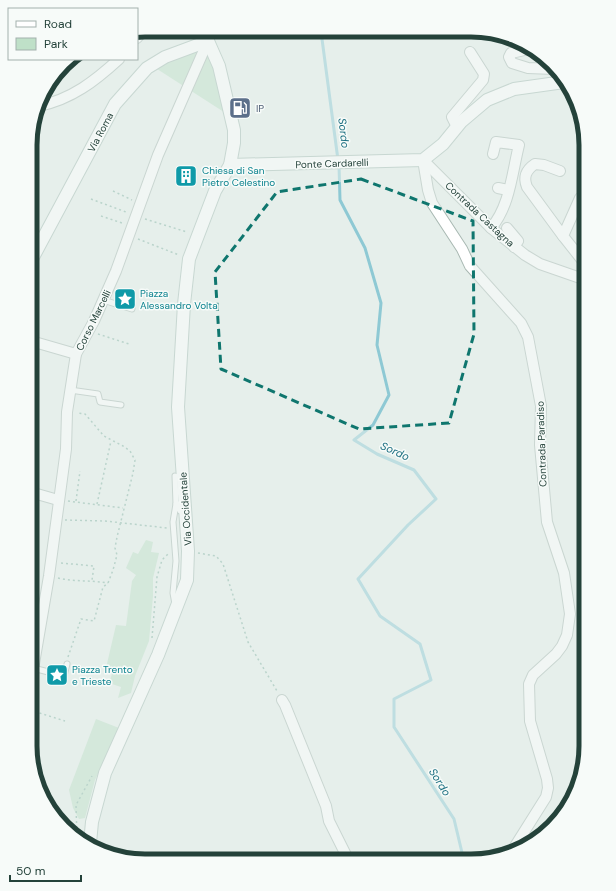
<svg xmlns="http://www.w3.org/2000/svg" width="616" height="891" font-family="'DM Sans',sans-serif">
  <style>
    .green { fill: #bfe0c8 }
    .lines { fill: none; stroke-linecap: round; stroke-linejoin: round }
    .stream { stroke: #8ec9d4; stroke-width: 3 }
    .lane-casing { stroke: #a8b8b2; stroke-width: 7 }
    .street-casing { stroke: #a8b8b2; stroke-width: 12 }
    .secondary-casing { stroke: #a4bbb3; stroke-width: 14 }
    .path { stroke: #86b3a5; stroke-width: 1.5; stroke-dasharray: 2 3; stroke-linecap: butt }
    .lane { stroke: #fff; stroke-width: 5 }
    .street { stroke: #fff; stroke-width: 10 }
    .secondary { stroke: #fff; stroke-width: 12 }
    .marked { fill: none; stroke: #0f766e; stroke-width: 3; stroke-dasharray: 8 5; stroke-linejoin: round }
    .labels { text-anchor: middle; stroke-width: 3; stroke-linejoin: round; paint-order: stroke }
    .service-label { font-size: 10px; fill: #4e5e75; stroke: #f7fbf9; text-anchor: start }
    .street-label { font-size: 10px; fill: #24423a; stroke: #f7fbf9 }
    .culture-label { font-size: 10px; fill: #0d838f; stroke: #f7fbf9; text-anchor: start }
    .water-label { font-size: 11px; font-style: italic; fill: #1c6f80; stroke: #f7fbf9 }
    .rim { fill: none; stroke: #24423a; stroke-width: 5 }
  </style>
  <rect width="100%" height="100%" fill="#e6efeb"/>
  <!-- green -->
  <g class="green">
    <path d="M200 48 211 54 227 114 154 67Z"/>
    <path d="M146 540 153 542 151 552 159 553 153 578V596L149 641 135 676 131 693 118 698 121 687 109 683 113 671 106 668 116 625 126 626 132 581 136 575 126 568 133 552 138 554Z"/>
    <path d="M96 719 119 728 95 780 85 818 79 819 73 808 69 790Z"/>
  </g>
  <g class="lines">
    <!-- stream -->
    <g class="stream">
      <path d="M327 31 322 39 338 160"/>
      <path d="M339 165 340 200 365 248 381 303 377 345 389 395 373 425 354 440 377 454 414 470 436 499 408 525 358 579 380 616 420 644 431 680 394 699V727L454 819 464 861"/>
    </g>
    <!-- lane casing -->
    <g class="lane-casing">
      <g id="lane">
        <path d="M103 300 132 309"/>
        <path d="M70 390 98 394 100 402 121 405"/>
        <path d="M175 476 176 504"/>
        <path d="M175 604 173 593 176 561 173 522 176 504H179L180 511"/>
        <path d="M33 668 64 676 67 664"/>
      </g>
    </g>
    <!-- street casing -->
    <g class="street-casing">
      <g id="street">
        <path d="M137 38 143 30"/>
        <path d="M529 49 511 53 509 57 512 63 528 68 554 69"/>
        <path d="M39 106C72 99 95 81 119 59"/>
        <path d="M457 127 452 117 483 80 484 74 470 52"/>
        <path d="M423 160 428 190 432 203 462 249 470 266 521 323 528 337 541 406 540 445 547 522 564 573 570 614 567 635 562 646 556 654 533 675 529 684 530 721 547 779 548 788 546 797 512 851"/>
        <path d="M423 160 491 228 525 255 540 264 586 280"/>
        <path d="M560 171 544 165 535 164C526 170 523 177 527 187L563 236"/>
        <path d="M498 188 508 190"/>
        <path d="M580 198 563 236 586 265"/>
        <path d="M491 228C510 206 512 173 519 145L496 142 493 154"/>
        <path d="M507 228 518 241 514 247"/>
        <path d="M31 341 76 354"/>
        <path d="M30 492 58 500"/>
        <path d="M30 687 49 576 66 449 67 412 76 354 94 321 116 271 158 155 208 41"/>
        <path d="M282 700 285 705 326 806 329 821 349 861"/>
      </g>
    </g>
    <!-- secondary casing -->
    <g class="secondary-casing">
      <g id="secondary">
        <path d="M230 165 423 160 443 144 461 122 487 100 514 89 564 82"/>
        <path d="M31 261 115 104 147 68 165 57 208 41"/>
        <path d="M90 843 92 822 105 773 158 655 187 580 188 551 178 407 184 304 189 259 215 191 230 165 234 143V130L219 66 208 41"/>
      </g>
    </g>
    <!-- path -->
    <g class="path">
      <path d="M113 191 132 200"/>
      <path d="M91 199 126 212"/>
      <path d="M101 216 122 223"/>
      <path d="M145 219 187 232"/>
      <path d="M138 239 179 255"/>
      <path d="M98 334 129 344"/>
      <path d="M68 501 123 508"/>
      <path d="M76 501 80 471"/>
      <path d="M97 504 111 441"/>
      <path d="M65 520 105 521 167 528"/>
      <path d="M198 553 216 556 223 564 248 642 277 691"/>
      <path d="M61 563 94 566 92 580"/>
      <path d="M58 578C75 582 91 580 108 583"/>
      <path d="M152 638 157 577 162 560 168 554"/>
      <path d="M68 657 81 619 94 621 103 587 108 583 113 570 117 555 115 548 117 537 133 473 135 460 130 451 123 446 104 436 85 414 77 413"/>
      <path d="M30 710 65 721"/>
      <path d="M33 759 39 761"/>
      <path d="M77 838 76 805 92 776"/>
    </g>
    <!-- lane -->
    <use href="#lane" class="lane"/>
    <!-- street -->
    <use href="#street" class="street"/>
    <!-- secondary -->
    <use href="#secondary" class="secondary"/>
  </g>
  <!-- marked area -->
  <path d="M0 0H616V891H0ZM361 179 473 221 474 334 449 423 359 429 221 369 215 272 277 192Z" fill="#e6efeb" fill-opacity=".55" fill-rule="evenodd"/>
  <path class="marked" d="M361 179 473 221 474 334 449 423 359 429 221 369 215 272 277 192Z"/>
  <!-- icons -->
  <defs>
    <g id="fuel-square" transform="scale(1.15)"><rect x="-9" y="-9" width="18" height="18" rx="4" fill="#5c6f8a" stroke="#f7fbf9"/><path d="M-5.5-6h7V0h2V4h1.3V-2.5L3-4.5l.8-.8L6-3V5H2.5V1h-1V6h-7ZM-4.2-4.7v3.2H.2V-4.7Z" fill="#fff"/></g>
    <g id="building-square" transform="scale(1.15)"><rect x="-9" y="-9" width="18" height="18" rx="4" fill="#0f9aa8" stroke="#f7fbf9"/><path d="M-4-6H4V6H1V3H-1V6H-4ZM-2.5-4.3h1.7v1.8h-1.7ZM.8-4.3h1.7v1.8H.8ZM-2.5-1h1.7V.8h-1.7ZM.8-1h1.7V.8H.8Z" fill="#fff"/></g>
    <g id="sight-square" transform="scale(1.15)"><rect x="-9" y="-9" width="18" height="18" rx="4" fill="#0f9aa8" stroke="#f7fbf9"/><path d="M0-6L1.8-2.2L6-1.7L2.9 1.2L3.7 5.4L0 3.3L-3.7 5.4L-2.9 1.2L-6-1.7L-1.8-2.2Z" fill="#fff"/></g>
  </defs>
  <g fill-rule="evenodd">
    <use href="#fuel-square" x="240" y="108"/>
    <use href="#building-square" x="186" y="176"/>
    <use href="#sight-square" x="125" y="299"/>
    <use href="#sight-square" x="57" y="675"/>
  </g>
  <g class="labels">
    <!-- service labels -->
    <g class="service-label">
      <text x="256" y="112">IP</text>
    </g>
    <!-- street labels -->
    <g class="street-label">
      <text transform="translate(100 132) rotate(-62)" y="4">Via Roma</text>
      <text transform="translate(332 163) rotate(-2)" y="4">Ponte Cardarelli</text>
      <text transform="translate(480 214) rotate(43)" y="4">Contrada Castagna</text>
      <text transform="translate(93 320) rotate(-64)" y="4">Corso Marcelli</text>
      <text transform="translate(541 444) rotate(-92)" y="4">Contrada Paradiso</text>
      <text transform="translate(185 509) rotate(-94)" y="4">Via Occidentale</text>
    </g>
    <!-- culture labels -->
    <g class="culture-label">
      <text x="202" y="174">Chiesa di San<tspan x="202" dy="12">Pietro Celestino</tspan></text>
      <text x="140" y="297">Piazza<tspan x="140" dy="12">Alessandro Volta</tspan></text>
      <text x="72" y="673">Piazza Trento<tspan x="72" dy="12">e Trieste</tspan></text>
    </g>
    <!-- water labels -->
    <g class="water-label">
      <text transform="translate(344 133) rotate(83)" y="4">Sordo</text>
      <text transform="translate(395 451) rotate(24)" y="4">Sordo</text>
      <text transform="translate(440 782) rotate(57)" y="4">Sordo</text>
    </g>
  </g>
  <!-- crop -->
  <path d="M0 0H616V891H0ZM145 37H471A108 108 0 0 1 579 145V746A108 108 0 0 1 471 854H145A108 108 0 0 1 37 746V145A108 108 0 0 1 145 37Z" fill="#f7fbf9" fill-rule="evenodd"/>
  <path class="rim" d="M145 37H471A108 108 0 0 1 579 145V746A108 108 0 0 1 471 854H145A108 108 0 0 1 37 746V145A108 108 0 0 1 145 37Z"/>
  <!-- legend -->
  <rect x="8" y="8" width="130" height="52" fill="#f7fbf9" stroke="#a3b1ad"/>
  <rect x="16" y="21" width="20" height="6" fill="#ffffff" stroke="#a3b1ad"/>
  <text x="44" y="28" font-size="12" fill="#24423a">Road</text>
  <rect x="16" y="38" width="20" height="12" fill="#bfe0c8" stroke="#a3b1ad"/>
  <text x="44" y="48" font-size="12" fill="#24423a">Park</text>
  <!-- scale -->
  <path d="M10 875v6h71v-6" fill="none" stroke="#24423a" stroke-width="2"/>
  <text x="16" y="875" font-size="12" fill="#24423a" stroke="#f7fbf9" stroke-width="3" paint-order="stroke">50 m</text>
</svg>
